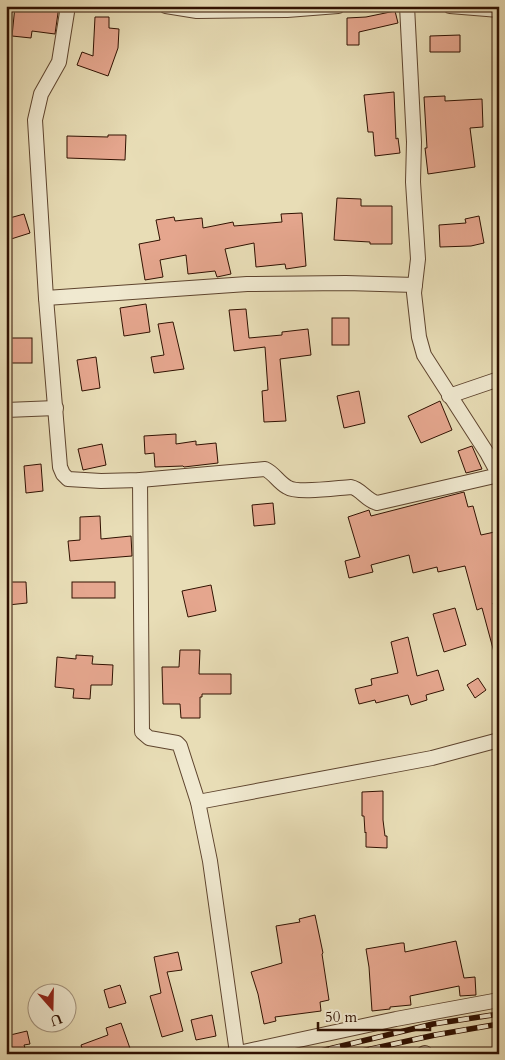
<svg xmlns="http://www.w3.org/2000/svg" width="505" height="1060" font-family="Cardo,serif">
  <style>
    .building { fill: #e6a78f; stroke: #301101 }
    .lines { fill: none; stroke-linecap: round; stroke-linejoin: round }
    .minor-casing { stroke: #5e442e; stroke-width: 16 }
    .minor { stroke: #f0e9d0; stroke-width: 14 }
    .rail-casing { stroke: #301101; stroke-width: 5.5 }
    .rail { stroke: #f0e9d0; stroke-width: 4; stroke-dasharray: 11; stroke-linecap: butt }
  </style>
  <rect width="100%" height="100%" fill="#e8ddb6"/>
  <filter id="stains"><feTurbulence type="fractalNoise" baseFrequency=".004" numOctaves="4"/><feColorMatrix values="0 0 0 0 .2 0 0 0 0 .09 0 0 0 0 .02 0 0 0 .5 -.17"/></filter>
  <radialGradient id="worn" r=".72"><stop offset=".6" stop-color="#630" stop-opacity="0"/><stop offset="1" stop-color="#630" stop-opacity=".3"/></radialGradient>
  <!-- building -->
  <g class="building">
    <path d="M15 6H59L55 34 32 31 31 38 12 36Z"/>
    <path d="M395 11 398 23 359 32V45H347V18L366 17Z"/>
    <path d="M95 17H109V28L119 29 118 48 108 76 77 65 82 52 93 56Z"/>
    <path d="M460 35V52H430V36Z"/>
    <path d="M394 92 396 139 398 138 400 153 375 156 373 132H368L364 95Z"/>
    <path d="M445 96V101L482 99 483 127 470 128 475 167 428 174 425 148H427L424 97Z"/>
    <path d="M108 135H126L125 160 67 158V136L108 137Z"/>
    <path d="M337 198 361 199V206H392V244H370V242L334 240Z"/>
    <path d="M302 213 306 266 286 269 285 264 256 267 254 243 225 249 231 274 217 277 215 271 188 274 186 255 160 260 163 277 145 280 139 244 160 240 156 220 174 217 175 221 202 218 203 228 233 222 234 226 282 222 281 214Z"/>
    <path d="M24 214 30 233 8 240 6 233V219Z"/>
    <path d="M479 216 484 243 471 246 440 247 439 225 466 223 465 219Z"/>
    <path d="M146 304 150 332 124 336 120 308Z"/>
    <path d="M246 309 249 338 282 335V332L308 329 311 355 280 359 286 421 264 422 262 391 268 390 265 347 234 351 229 310Z"/>
    <rect x="332" y="318" width="17" height="27"/>
    <path d="M173 322 184 369 154 373 151 357 164 355 158 324Z"/>
    <rect x="6" y="338" width="26" height="25"/>
    <path d="M96 357 100 388 82 391 77 360Z"/>
    <path d="M359 391 365 423 344 428 337 396Z"/>
    <path d="M440 401 452 430 421 443 408 416Z"/>
    <path d="M176 434V444L196 441V445L216 443 218 463 184 467 183 466 155 467 154 453 145 454 144 436Z"/>
    <path d="M102 444 106 465 83 470 78 449Z"/>
    <path d="M472 446 482 469 466 473 458 451Z"/>
    <path d="M41 464 43 491 26 493 24 466Z"/>
    <path d="M464 492 468 507 473 506 481 535 499 531V569L495 570 499 582V601L493 603 499 623V655L495 656 482 608 477 610 465 566 438 572 437 567 413 573 409 555 371 565 373 572 349 578 345 561 360 557 348 517 369 510 371 516Z"/>
    <path d="M273 503 275 524 254 526 252 505Z"/>
    <path d="M100 516 101 539 131 536 132 556 70 561 68 541 80 540V517Z"/>
    <path d="M6 582H26L27 603 8 605Z"/>
    <rect x="72" y="582" width="43" height="16"/>
    <path d="M211 585 216 611 188 617 182 591Z"/>
    <path d="M455 608 466 645 444 652 433 614Z"/>
    <path d="M408 637 417 676 438 670 444 690 426 695 427 700 411 705 408 695 376 703 375 700 359 704 355 689 372 685 371 679 398 673 391 642Z"/>
    <path d="M180 650H200L199 674H231V694H202V697H200V718H181L180 704H163L162 667H179Z"/>
    <path d="M76 655 93 656 92 664 113 665 112 685H91L90 699 73 698 74 689 55 687 57 657 76 659Z"/>
    <path d="M478 678 486 690 475 698 467 685Z"/>
    <path d="M383 791V820L385 836H387V848L366 847V832L365 833 364 816H362V792Z"/>
    <path d="M315 915 323 953 322 954 329 1000 320 1002 321 1011 275 1017 276 1021 264 1024 258 994 251 972 282 963 276 926 300 922 299 919Z"/>
    <path d="M456 941 464 978 475 977 476 995 460 996 459 986 410 996 411 1005 390 1007V1009L372 1011 369 967 366 949 401 943H404L405 952Z"/>
    <path d="M178 952 182 970 167 972 183 1031 162 1037 150 996 161 993 154 957Z"/>
    <path d="M120 985 126 1003 109 1008 104 990Z"/>
    <path d="M212 1015 216 1036 196 1040 191 1020Z"/>
    <path d="M121 1023 132 1054H84L81 1045 108 1035 106 1028Z"/>
    <path d="M27 1031 30 1044 24 1045 27 1054H9L6 1036Z"/>
  </g>
  <g class="lines">
    <!-- minor casing -->
    <g class="minor-casing">
      <g id="minor">
        <path d="M68 6 59 62 41 94 35 120 46 298 60 467 63 474 68 479 101 481 140 480 265 469C274 473 278 482 287 487 297 494 336 488 351 487 361 489 366 500 377 503L499 475"/>
        <path d="M166 6 197 11 287 10 338 6"/>
        <path d="M407 6 414 142 413 182 418 259 414 293 419 337 424 355 487 453 499 475"/>
        <path d="M450 6 499 10"/>
        <path d="M46 298 247 284 346 283 415 285"/>
        <path d="M449 396 499 379"/>
        <path d="M6 410 56 408"/>
        <path d="M140 480 142 732 149 738 177 743 180 746 198 802 210 861 237 1053"/>
        <path d="M198 802 432 758 499 740"/>
        <path d="M234 1054 396 1019 499 1000"/>
        <path d="M423 1054 425 1053"/>
      </g>
    </g>
    <!-- minor -->
    <use href="#minor" class="minor"/>
    <!-- rail casing -->
    <g class="rail-casing">
      <g id="rail">
        <path d="M308 1054 433 1024 499 1014"/>
        <path d="M348 1054 435 1035 499 1024"/>
      </g>
    </g>
    <!-- rail -->
    <use href="#rail" class="rail"/>
  </g>
  <!-- margin -->
  <rect width="505" height="1060" fill="none" stroke="#e8ddb6" stroke-width="25"/>
  <rect x="8" y="8" width="490" height="1045" fill="none" stroke="#301101" stroke-width="2.5"/>
  <rect x="12" y="12" width="480" height="1035" fill="none" stroke="#301101"/>
  <!-- north arrow -->
  <g transform="translate(52 1008) rotate(160)"><circle r="24" fill="#f0e9d0" stroke="#a3937d"/>
  <path d="M0-4L9 19L0 12L-9 19Z" fill="#8f2418"/>
  <text y="-8" font-size="14" font-weight="bold" text-anchor="middle" fill="#301101">U</text>
  </g>
  <!-- scale -->
  <path d="M318 1022v8h112v-8" fill="none" stroke="#301101" stroke-width="2.5"/>
  <text x="325" y="1022" font-size="15" fill="#301101" stroke="#f0e9d0" stroke-width="4" paint-order="stroke">50 m</text>
  <rect width="100%" height="100%" filter="url(#stains)"/>
  <rect width="100%" height="100%" fill="url(#worn)"/>
</svg>
